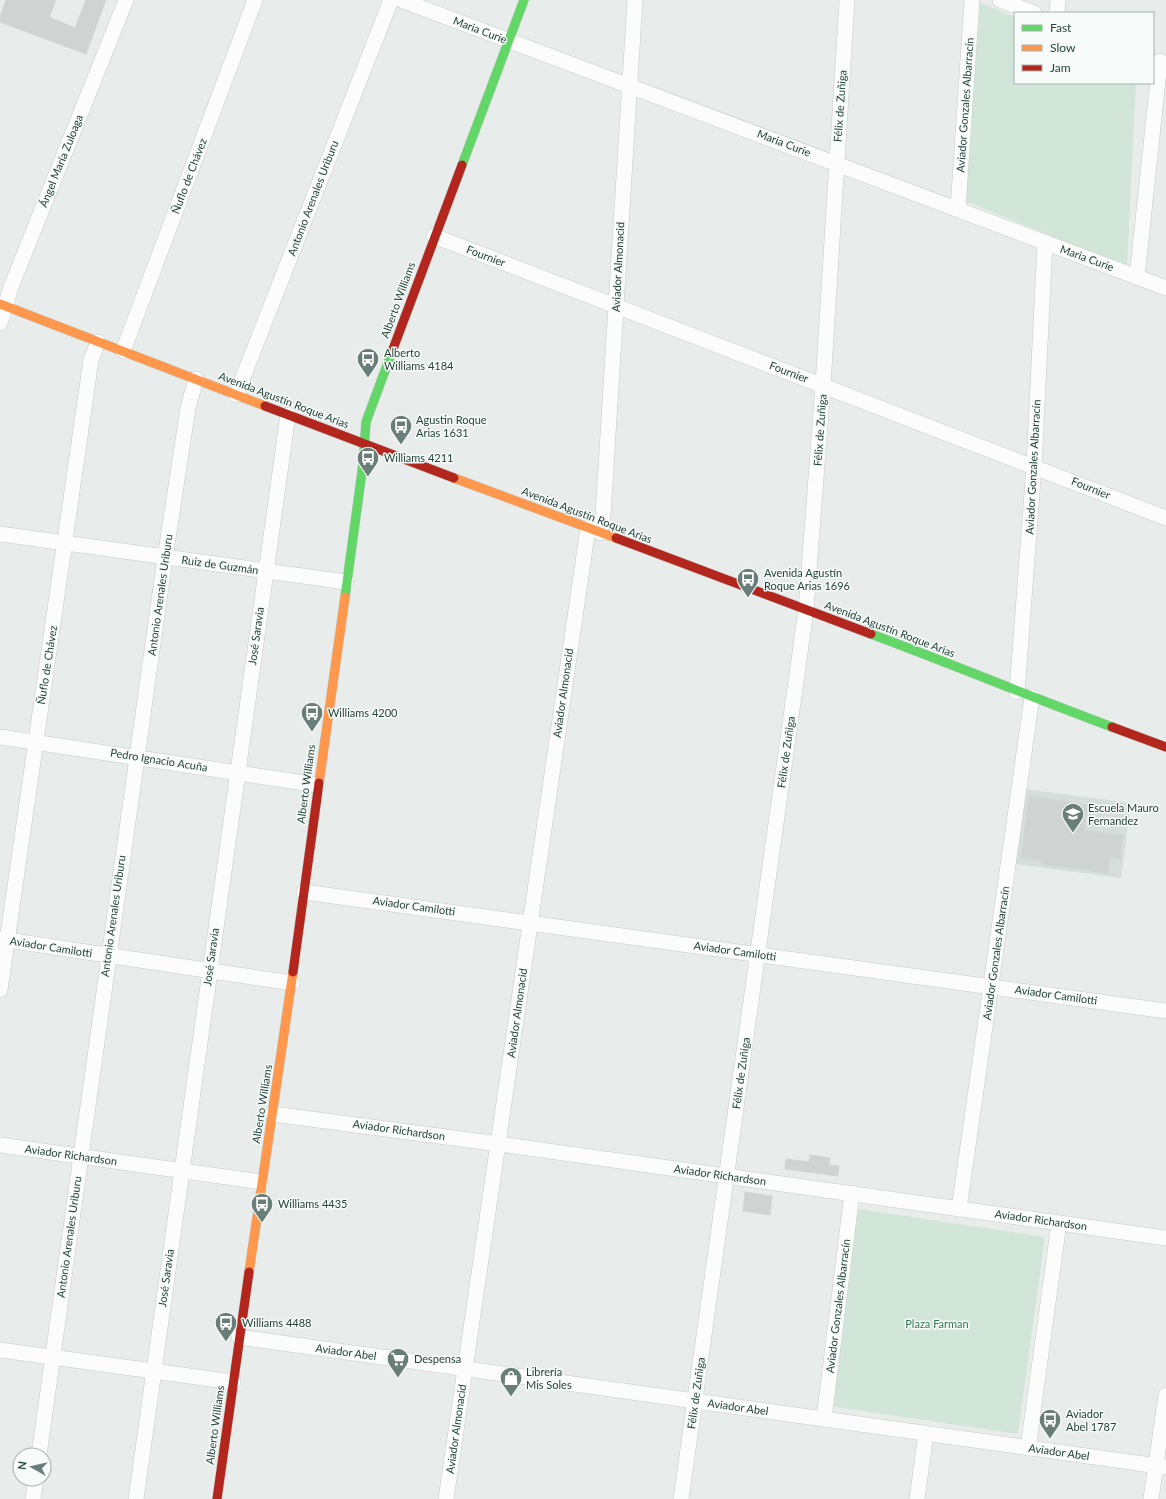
<svg xmlns="http://www.w3.org/2000/svg" width="1166" height="1499" font-family="Lato,sans-serif">
  <style>
    .built { fill: #d6dedb }
    .green { fill: #d1e6d8 }
    .building { fill: #cfd4d2; stroke: #d1d6d4 }
    .lines { fill: none; stroke-linecap: round; stroke-linejoin: round }
    .street-casing { stroke: #c5cac8; stroke-width: 16 }
    .fast-casing { stroke: #c3cbc8; stroke-width: 10 }
    .slow-casing { stroke: #c3cbc8; stroke-width: 10 }
    .jam-casing { stroke: #c3cbc8; stroke-width: 10 }
    .street { stroke: #fcfcfc; stroke-width: 15 }
    .fast { stroke: #63d668; stroke-width: 9 }
    .slow { stroke: #ff974d; stroke-width: 9 }
    .jam { stroke: #b3261e; stroke-width: 9 }
    .labels { text-anchor: middle; stroke-width: 3; stroke-linejoin: round; paint-order: stroke }
    .street-label { font-size: 11px; fill: #24423a; stroke: #f7fbf9 }
    .poi-label { font-size: 11px; fill: #24423a; stroke: #f7fbf9; text-anchor: start }
    .park-label { font-size: 11px; fill: #2d7a4b; stroke: #f7fbf9 }
  </style>
  <rect width="100%" height="100%" fill="#e8edeb"/>
  <!-- built -->
  <path class="built" d="M1024 789 1131 803 1121 878 1014 864Z"/>
  <!-- green -->
  <g class="green">
    <path d="M980 3 1015 17V83H1136L1127 267 965 201Z"/>
    <path d="M859 1209 1045 1237 1018 1434 830 1406 855 1215Z"/>
  </g>
  <!-- building -->
  <g class="building">
    <path d="M6 0H56L49 17 75 28 86 0H106L86 54 0 22V17Z"/>
    <path d="M1029 796 1088 805 1084 830 1123 836 1120 859 1110 857 1108 873 1041 864V861L1021 858Z"/>
    <path d="M810 1155 830 1158 829 1165 839 1166 838 1176 785 1169 786 1159 809 1162Z"/>
    <path d="M745 1192 772 1196 770 1215 743 1211Z"/>
  </g>
  <g class="lines">
    <!-- street casing -->
    <g class="street-casing">
      <g id="street">
        <path d="M401 0 1166 288"/>
        <path d="M1000 0 1034 13"/>
        <path d="M1057 13 1058 0"/>
        <path d="M958 209 972 0"/>
        <path d="M434 236 1166 518"/>
        <path d="M1137 277 1160 61"/>
        <path d="M0 323 11 287 126 0"/>
        <path d="M123 351 255 0"/>
        <path d="M236 395 391 0"/>
        <path d="M600 533 603 515 635 0"/>
        <path d="M0 534 346 582"/>
        <path d="M1017 692 1034 466 1045 242"/>
        <path d="M0 737 318 785"/>
        <path d="M304 892 1166 1011"/>
        <path d="M0 939 292 983"/>
        <path d="M0 990 91 360 98 342"/>
        <path d="M273 1114 499 1144 1166 1238"/>
        <path d="M0 1145 261 1182"/>
        <path d="M959 1209 1032 697"/>
        <path d="M239 1337 1166 1467"/>
        <path d="M0 1350 233 1382"/>
        <path d="M824 1419 852 1193"/>
        <path d="M1028 1448 1059 1223"/>
        <path d="M39 1455 165 558 188 408 196 379"/>
        <path d="M33 1499 36 1479"/>
        <path d="M136 1499 288 415"/>
        <path d="M446 1499 588 528"/>
        <path d="M681 1499 806 610 823 385 847 0"/>
        <path d="M917 1499 926 1434"/>
        <path d="M1151 1499 1166 1395"/>
      </g>
    </g>
    <!-- fast casing -->
    <g class="fast-casing">
      <g id="fast">
        <path d="M462 165 524 0"/>
        <path d="M345 597 363 464 366 422 393 349"/>
        <path d="M871 634C952 664 1031 697 1112 727"/>
      </g>
    </g>
    <!-- slow casing -->
    <g class="slow-casing">
      <g id="slow">
        <path d="M0 304 265 406"/>
        <path d="M454 478 616 538"/>
        <path d="M319 783 345 597"/>
        <path d="M249 1272 293 972"/>
      </g>
    </g>
    <!-- jam casing -->
    <g class="jam-casing">
      <g id="jam">
        <path d="M393 349 462 165"/>
        <path d="M265 406 454 478"/>
        <path d="M616 538 871 634"/>
        <path d="M1112 727 1166 747"/>
        <path d="M293 972 319 783"/>
        <path d="M217 1499 249 1272"/>
      </g>
    </g>
    <!-- street -->
    <use href="#street" class="street"/>
    <!-- fast -->
    <use href="#fast" class="fast"/>
    <!-- slow -->
    <use href="#slow" class="slow"/>
    <!-- jam -->
    <use href="#jam" class="jam"/>
  </g>
  <!-- icons -->
  <defs>
    <g id="bus-pin" transform="scale(1.15)"><path d="M0 17L-7.5 6A9.5 9.5 0 1 1 7.5 6Z" fill="#697e78" stroke="#f7fbf9"/><path d="M-5-6H5V4H4V6H2V4H-2V6H-4V4H-5ZM-3.5-4V0h7V-4ZM-3.5 1.2v1.5H-2V1.2ZM2 1.2v1.5H3.5V1.2Z" fill="#fff"/></g>
    <g id="school-pin" transform="scale(1.15)"><path d="M0 17L-7.5 6A9.5 9.5 0 1 1 7.5 6Z" fill="#697e78" stroke="#f7fbf9"/><path d="M0-5L7-2L0 1L-7-2ZM-4 1L0 2.5L4 1V4Q0 6-4 4Z" fill="#fff"/></g>
    <g id="supermarket-pin" transform="scale(1.15)"><path d="M0 17L-7.5 6A9.5 9.5 0 1 1 7.5 6Z" fill="#697e78" stroke="#f7fbf9"/><path d="M-6-5.5h2.5l.6 2H6L4.5 2H-2.5L-4.4-4H-6ZM-1.5 3.2a1.3 1.3 0 1 0 .1 0ZM3 3.2a1.3 1.3 0 1 0 .1 0Z" fill="#fff"/></g>
    <g id="shop-pin" transform="scale(1.15)"><path d="M0 17L-7.5 6A9.5 9.5 0 1 1 7.5 6Z" fill="#697e78" stroke="#f7fbf9"/><path d="M-5-2.5h2.3a2.7 3.5 0 0 1 5.4 0H5L5.5 6h-11ZM-1.5-2.5h3a1.5 2.3 0 0 0-3 0Z" fill="#fff"/></g>
  </defs>
  <g fill-rule="evenodd">
    <use href="#bus-pin" x="368" y="359"/>
    <use href="#bus-pin" x="401" y="426"/>
    <use href="#bus-pin" x="368" y="458"/>
    <use href="#bus-pin" x="748" y="579"/>
    <use href="#bus-pin" x="312" y="713"/>
    <use href="#school-pin" x="1073" y="814"/>
    <use href="#bus-pin" x="262" y="1204"/>
    <use href="#bus-pin" x="226" y="1323"/>
    <use href="#supermarket-pin" x="398" y="1359"/>
    <use href="#shop-pin" x="511" y="1378"/>
    <use href="#bus-pin" x="1050" y="1420"/>
  </g>
  <g class="labels">
    <!-- street labels -->
    <g class="street-label">
      <text transform="translate(480 30) rotate(21)" y="4">Maria Curie</text>
      <text transform="translate(965 105) rotate(-86)" y="4">Aviador Gonzales Albarracín</text>
      <text transform="translate(840 106) rotate(-86)" y="4">Félix de Zuñiga</text>
      <text transform="translate(784 143) rotate(21)" y="4">Maria Curie</text>
      <text transform="translate(61 161) rotate(-68)" y="4">Ángel María Zuloaga</text>
      <text transform="translate(189 176) rotate(-69)" y="4">Ñuflo de Chávez</text>
      <text transform="translate(313 198) rotate(-69)" y="4">Antonio Arenales Uriburu</text>
      <text transform="translate(486 256) rotate(21)" y="4">Fournier</text>
      <text transform="translate(1087 258) rotate(20)" y="4">Maria Curie</text>
      <text transform="translate(618 267) rotate(-87)" y="4">Aviador Almonacid</text>
      <text transform="translate(398 300) rotate(-70)" y="4">Alberto Williams</text>
      <text transform="translate(789 372) rotate(21)" y="4">Fournier</text>
      <text transform="translate(284 400) rotate(21)" y="4">Avenida Agustín Roque Arias</text>
      <text transform="translate(820 430) rotate(-86)" y="4">Félix de Zuñiga</text>
      <text transform="translate(1033 467) rotate(-87)" y="4">Aviador Gonzales Albarracín</text>
      <text transform="translate(1091 488) rotate(22)" y="4">Fournier</text>
      <text transform="translate(587 515) rotate(21)" y="4">Avenida Agustín Roque Arias</text>
      <text transform="translate(220 565) rotate(8)" y="4">Ruiz de Guzmán</text>
      <text transform="translate(160 595) rotate(-82)" y="4">Antonio Arenales Uriburu</text>
      <text transform="translate(890 629) rotate(21)" y="4">Avenida Agustín Roque Arias</text>
      <text transform="translate(256 636) rotate(-82)" y="4">José Saravia</text>
      <text transform="translate(47 665) rotate(-81)" y="4">Ñuflo de Chávez</text>
      <text transform="translate(563 693) rotate(-82)" y="4">Aviador Almonacid</text>
      <text transform="translate(786 752) rotate(-82)" y="4">Félix de Zuñiga</text>
      <text transform="translate(159 760) rotate(9)" y="4">Pedro Ignacio Acuña</text>
      <text transform="translate(306 784) rotate(-82)" y="4">Alberto Williams</text>
      <text transform="translate(414 906) rotate(8)" y="4">Aviador Camilotti</text>
      <text transform="translate(113 916) rotate(-82)" y="4">Antonio Arenales Uriburu</text>
      <text transform="translate(51 947) rotate(9)" y="4">Aviador Camilotti</text>
      <text transform="translate(735 951) rotate(8)" y="4">Aviador Camilotti</text>
      <text transform="translate(996 953) rotate(-82)" y="4">Aviador Gonzales Albarracín</text>
      <text transform="translate(211 957) rotate(-82)" y="4">José Saravia</text>
      <text transform="translate(1056 995) rotate(8)" y="4">Aviador Camilotti</text>
      <text transform="translate(517 1013) rotate(-82)" y="4">Aviador Almonacid</text>
      <text transform="translate(741 1073) rotate(-82)" y="4">Félix de Zuñiga</text>
      <text transform="translate(262 1104) rotate(-81)" y="4">Alberto Williams</text>
      <text transform="translate(399 1130) rotate(8)" y="4">Aviador Richardson</text>
      <text transform="translate(71 1155) rotate(8)" y="4">Aviador Richardson</text>
      <text transform="translate(720 1175) rotate(8)" y="4">Aviador Richardson</text>
      <text transform="translate(1041 1220) rotate(8)" y="4">Aviador Richardson</text>
      <text transform="translate(69 1237) rotate(-82)" y="4">Antonio Arenales Uriburu</text>
      <text transform="translate(166 1278) rotate(-82)" y="4">José Saravia</text>
      <text transform="translate(838 1306) rotate(-83)" y="4">Aviador Gonzales Albarracín</text>
      <text transform="translate(346 1352) rotate(8)" y="4">Aviador Abel</text>
      <text transform="translate(696 1393) rotate(-82)" y="4">Félix de Zuñiga</text>
      <text transform="translate(738 1407) rotate(8)" y="4">Aviador Abel</text>
      <text transform="translate(215 1425) rotate(-82)" y="4">Alberto Williams</text>
      <text transform="translate(456 1429) rotate(-82)" y="4">Aviador Almonacid</text>
      <text transform="translate(1059 1452) rotate(8)" y="4">Aviador Abel</text>
    </g>
    <!-- poi labels -->
    <g class="poi-label">
      <text x="384" y="357">Alberto<tspan x="384" dy="13">Williams 4184</tspan></text>
      <text x="416" y="424">Agustin Roque<tspan x="416" dy="13">Arias 1631</tspan></text>
      <text x="384" y="462">Williams 4211</text>
      <text x="764" y="577">Avenida Agustín<tspan x="764" dy="13">Roque Arias 1696</tspan></text>
      <text x="328" y="717">Williams 4200</text>
      <text x="1088" y="812">Escuela Mauro<tspan x="1088" dy="13">Fernandez</tspan></text>
      <text x="278" y="1208">Williams 4435</text>
      <text x="242" y="1327">Williams 4488</text>
      <text x="414" y="1363">Despensa</text>
      <text x="526" y="1376">Librería<tspan x="526" dy="13">Mis Soles</tspan></text>
      <text x="1066" y="1418">Aviador<tspan x="1066" dy="13">Abel 1787</tspan></text>
    </g>
    <!-- park labels -->
    <g class="park-label">
      <text x="937" y="1328">Plaza Farman</text>
    </g>
  </g>
  <!-- legend -->
  <rect x="1014" y="12" width="140" height="72" fill="#f7fbf9" stroke="#a3b1ad"/>
  <rect x="1022" y="25" width="20" height="6" fill="#63d668" stroke="#a3b1ad"/>
  <text x="1050" y="32" font-size="12" fill="#24423a">Fast</text>
  <rect x="1022" y="45" width="20" height="6" fill="#ff974d" stroke="#a3b1ad"/>
  <text x="1050" y="52" font-size="12" fill="#24423a">Slow</text>
  <rect x="1022" y="65" width="20" height="6" fill="#b3261e" stroke="#a3b1ad"/>
  <text x="1050" y="72" font-size="12" fill="#24423a">Jam</text>
  <!-- north arrow -->
  <g transform="translate(32 1467) rotate(278)"><circle r="19" fill="#f7fbf9" stroke="#a3b1ad"/>
  <path d="M0-3L7 15L0 10L-7 15Z" fill="#697e78"/>
  <text y="-6" font-size="11" font-weight="bold" text-anchor="middle" fill="#24423a">N</text>
  </g>
</svg>
